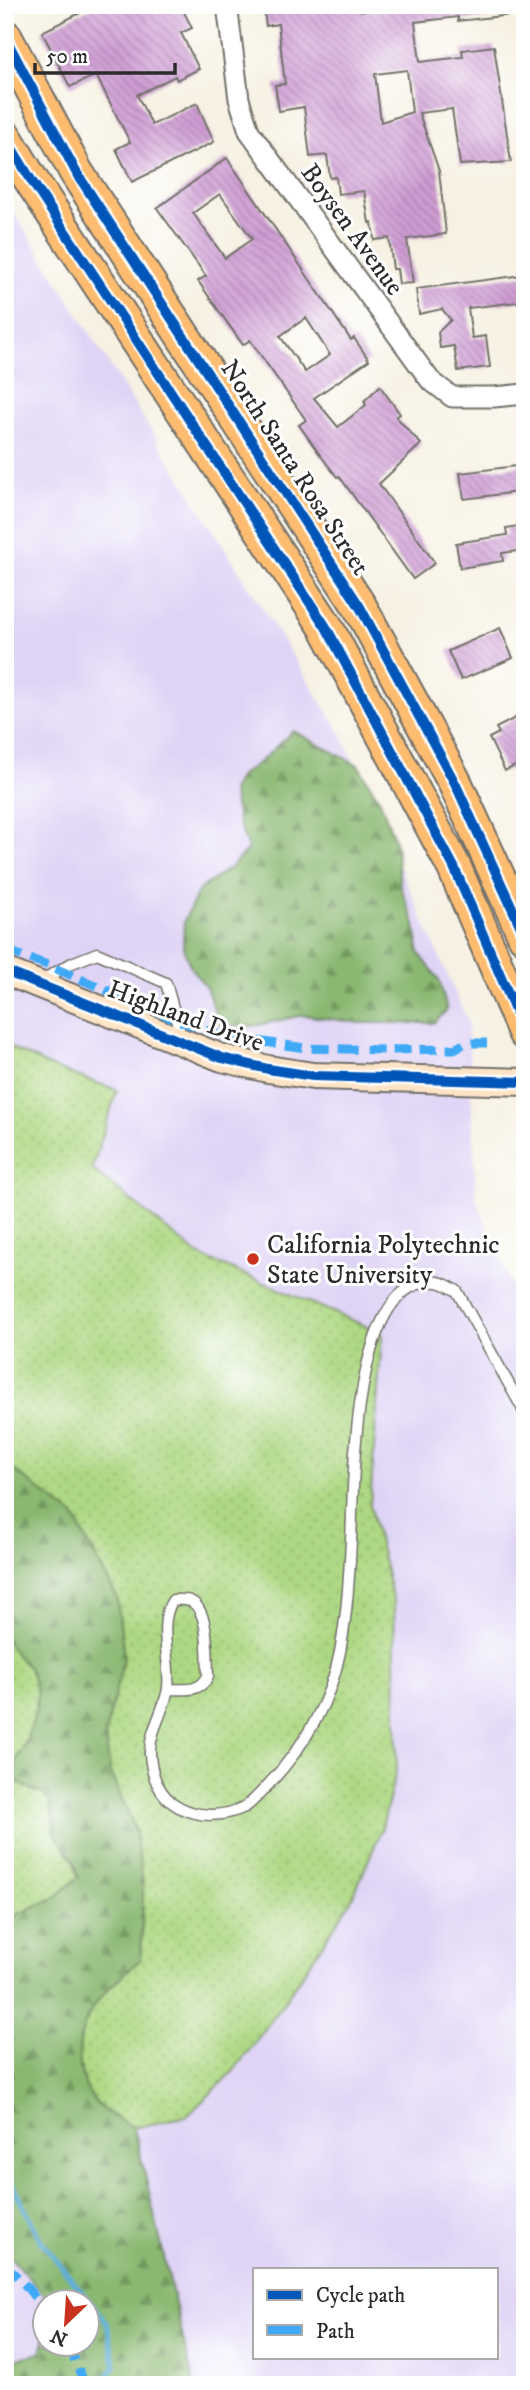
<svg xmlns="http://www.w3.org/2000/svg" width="530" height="2390" font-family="'IM FELL DW Pica',serif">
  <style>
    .built { fill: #dfd4f5; fill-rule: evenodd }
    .grass { fill: url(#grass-dots); stroke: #6c8257; stroke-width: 2 }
    .forest { fill: url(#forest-firs); stroke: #5a724e; stroke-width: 2 }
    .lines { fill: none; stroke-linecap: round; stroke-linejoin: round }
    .stream { stroke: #5daed8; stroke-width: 5 }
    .building { fill: url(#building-back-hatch); fill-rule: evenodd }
    .lane-casing { stroke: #72706b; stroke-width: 13 }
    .street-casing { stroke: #72706b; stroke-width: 23 }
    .secondary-casing { stroke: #72706b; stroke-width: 30 }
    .highway-casing { stroke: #72706b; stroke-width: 37 }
    .lane { stroke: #fff; stroke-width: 10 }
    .street { stroke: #fff; stroke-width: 19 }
    .secondary { stroke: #fee4c6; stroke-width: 26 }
    .highway { stroke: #fdbc70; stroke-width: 33 }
    .quiet { stroke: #3fa9f5; stroke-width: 9; stroke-dasharray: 18 9; stroke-linecap: butt }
    .cycleway-casing { stroke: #fff; stroke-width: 15 }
    .cycleway { stroke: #0057b8; stroke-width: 10 }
    .poi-dot { fill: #c8321e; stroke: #fff; stroke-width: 2.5 }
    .labels { text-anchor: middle; stroke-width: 6; stroke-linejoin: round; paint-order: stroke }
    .street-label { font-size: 26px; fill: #2b2b2b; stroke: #fff }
    .poi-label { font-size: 26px; fill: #2b2b2b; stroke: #fff; text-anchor: start }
  </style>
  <defs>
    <pattern id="grass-dots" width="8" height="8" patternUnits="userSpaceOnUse" patternTransform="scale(1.75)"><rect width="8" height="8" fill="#aed883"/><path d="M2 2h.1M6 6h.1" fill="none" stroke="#96ba71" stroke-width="1.8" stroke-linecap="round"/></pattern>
    <pattern id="forest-firs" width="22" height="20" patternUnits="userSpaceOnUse" patternTransform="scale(1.75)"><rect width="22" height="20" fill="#8ab871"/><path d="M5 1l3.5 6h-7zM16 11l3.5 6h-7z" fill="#71965d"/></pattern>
    <pattern id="building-back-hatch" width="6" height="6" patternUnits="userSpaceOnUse" patternTransform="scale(1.75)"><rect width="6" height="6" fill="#cf9cd4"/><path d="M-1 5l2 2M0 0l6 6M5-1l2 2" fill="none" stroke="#a87fac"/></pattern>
  </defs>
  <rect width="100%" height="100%" fill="#fff"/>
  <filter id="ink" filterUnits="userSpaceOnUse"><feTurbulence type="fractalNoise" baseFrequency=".0143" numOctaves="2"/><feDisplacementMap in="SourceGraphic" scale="14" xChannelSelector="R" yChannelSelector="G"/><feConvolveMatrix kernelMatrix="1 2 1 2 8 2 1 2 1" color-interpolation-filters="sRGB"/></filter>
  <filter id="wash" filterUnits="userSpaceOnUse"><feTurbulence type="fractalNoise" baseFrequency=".00686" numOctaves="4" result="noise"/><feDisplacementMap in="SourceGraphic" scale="28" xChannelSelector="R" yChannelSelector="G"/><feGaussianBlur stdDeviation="1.57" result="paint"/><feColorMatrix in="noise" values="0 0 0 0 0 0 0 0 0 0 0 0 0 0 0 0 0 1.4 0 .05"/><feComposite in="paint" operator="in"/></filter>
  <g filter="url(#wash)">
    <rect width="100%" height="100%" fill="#f6f1e2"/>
    <!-- built -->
    <path class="built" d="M5 198 341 733 468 1022 476 1199 525 1319V2385H5ZM255 2269H497V2357H255ZM46 2302H88V2344H46Z"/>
    <!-- grass -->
    <g class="grass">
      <path d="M5 1045 56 1069 117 1090 92 1169 198 1255 382 1333 370 1506 394 1604 397 1768 381 1831 351 1901 276 2014 232 2073 187 2116 134 2128C123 2121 106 2114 98 2105 76 2081 74 2042 89 2013 98 1996 126 1972 141 1959L143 1887 135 1829 110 1772 105 1734 124 1657 33 1485 5 1463Z"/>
      <path d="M5 1637C11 1650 21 1657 29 1667 47 1695 30 1735 16 1761L31 1790 43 1794 50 1802 56 1835 74 1861 79 1877 56 1897 5 1920Z"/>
    </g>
    <!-- forest -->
    <g class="forest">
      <path d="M293 731 358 765 380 801 396 844 400 885 415 924 419 953 439 980 447 1010 434 1023H360L303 1015 254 1026H220L206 987 191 968 183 948 184 921 199 890 231 867 248 849 239 824 232 791 240 776 262 760Z"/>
      <path d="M5 1463 74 1516 117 1597 124 1657 105 1734 110 1772 135 1829 143 1887 141 1959C126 1972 98 1996 89 2014 74 2042 76 2081 98 2105 106 2114 123 2121 134 2128L194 2385H5V2361L41 2353 45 2336 46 2344H88V2302H50L5 2251V1920L56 1897 79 1877 74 1861 56 1835 50 1802 43 1794 20 1784 15 1776 16 1761 26 1742 37 1706V1693L29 1668 16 1655 5 1637Z"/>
    </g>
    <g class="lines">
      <!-- stream -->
      <path class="stream" d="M5 2170 41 2241 107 2323 115 2366 108 2376 81 2385"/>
    </g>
    <g id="blocks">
      <!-- building -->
      <g class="building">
        <path d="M96 5 181 6 192 28 181 33 199 69 177 80 175 76 137 95 152 125 197 103 214 142 132 182 116 149 130 142 96 75 70 87 42 32Z"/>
        <path d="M263 5H360L361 11 405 5H510L511 15 458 21V17L415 22 420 62 463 57 462 50 494 46 511 162 460 165 452 109 419 113 439 171 446 234 407 239 413 283 399 284 397 269H393L389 238 374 240 372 222 369 223 364 191 338 194 336 177 330 178 327 155 310 157 304 107 279 111 275 85 285 84 278 24 266 26ZM407 70 412 112 381 122 375 74Z"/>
        <path d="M227 158 351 340 354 338 369 360 314 398 338 427 366 405 364 401 380 386 400 414 396 417 421 444 379 484 435 563 413 579 339 476 337 477 318 452 299 425 306 420 250 340 243 345 198 281 206 276 157 208ZM220 194 252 239 225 258 193 213ZM306 318 330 355 305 372 280 336Z"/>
        <path d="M523 275 525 301 468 308 472 338 486 336 490 367 458 371 454 346 440 348 438 332 451 320 442 309 419 314 416 289Z"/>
        <path d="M525 465V491L464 499 460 473Z"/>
        <path d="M525 525V550L502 553 503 561 460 568 456 543 507 535 506 528Z"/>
        <path d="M500 628 513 658 461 680 448 651Z"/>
        <path d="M525 713V761L505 771 489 738 499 733 496 728Z"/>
      </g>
    </g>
  </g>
  <g filter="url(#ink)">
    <use href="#blocks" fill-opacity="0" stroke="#72706b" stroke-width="2"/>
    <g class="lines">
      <!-- lane casing -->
      <g class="lane-casing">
        <g id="lane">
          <path d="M39 982 72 963 97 953 166 983 181 1036"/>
          <path d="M168 1689C184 1689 200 1693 208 1676 207 1657 210 1609 190 1601 185 1599 178 1600 173 1600 157 1622 171 1662 168 1688 165 1710 149 1731 150 1754 151 1776 160 1797 179 1807 199 1818 224 1817 245 1807 253 1802 261 1792 268 1785 304 1747 330 1703 340 1652 347 1615 349 1579 351 1541 354 1487 350 1272 438 1282 444 1283 452 1288 457 1291L525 1413"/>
        </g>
      </g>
      <!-- street casing -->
      <g class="street-casing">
        <path id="street" d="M227 5 239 99 249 131 430 380 452 397H494L525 394"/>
      </g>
      <!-- secondary casing -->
      <g class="secondary-casing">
        <path id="secondary" d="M5 971 222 1058 268 1069 313 1076 525 1082"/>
      </g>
      <!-- highway casing -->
      <g class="highway-casing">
        <g id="highway">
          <path d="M5 37 76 172 360 607 455 783 525 936"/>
          <path d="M5 137 33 183 326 627 454 867 525 1033"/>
        </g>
      </g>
      <!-- lane -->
      <use href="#lane" class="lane"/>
      <!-- street -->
      <use href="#street" class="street"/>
      <!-- secondary -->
      <use href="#secondary" class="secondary"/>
      <!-- highway -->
      <use href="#highway" class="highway"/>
      <!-- quiet -->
      <g class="quiet">
        <path d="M5 950 45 964 177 1020 223 1036 305 1048 384 1050 454 1049 466 1043H487"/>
        <path d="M5 2264 26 2286 46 2312"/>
        <path d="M68 2344 85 2385"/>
      </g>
      <!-- cycleway casing -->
      <g class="cycleway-casing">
        <g id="cycleway">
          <path d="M5 37 76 172 360 607 455 783 525 936"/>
          <path d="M5 137 33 183 326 627 454 867 525 1033"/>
          <path d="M5 971 222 1058 268 1069 313 1076 525 1082"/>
        </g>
      </g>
      <!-- cycleway -->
      <use href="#cycleway" class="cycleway"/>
    </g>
  </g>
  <!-- markers -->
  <circle class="poi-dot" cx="253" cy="1259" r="7"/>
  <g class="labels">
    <!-- street labels -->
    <g class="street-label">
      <text transform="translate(353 229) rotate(54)" y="9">Boysen Avenue</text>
      <text transform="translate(296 467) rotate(57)" y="9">North Santa Rosa Street</text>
      <text transform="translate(186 1015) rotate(20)" y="9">Highland Drive</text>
    </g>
    <!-- poi labels -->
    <g class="poi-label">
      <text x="267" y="1253">California Polytechnic<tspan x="267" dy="30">State University</tspan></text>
    </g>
  </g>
  <!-- margin -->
  <rect width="530" height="2390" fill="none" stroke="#fff" stroke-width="28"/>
  <!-- legend -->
  <rect x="253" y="2268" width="245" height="91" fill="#ffffff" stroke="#aaaaaa" stroke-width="2"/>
  <rect x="267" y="2290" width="35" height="10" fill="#0057b8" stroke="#aaaaaa" stroke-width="2"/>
  <text x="316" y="2302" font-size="21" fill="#2b2b2b">Cycle path</text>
  <rect x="267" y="2325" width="35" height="10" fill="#3fa9f5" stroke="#aaaaaa" stroke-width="2"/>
  <text x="316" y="2338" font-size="21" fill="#2b2b2b">Path</text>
  <!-- north arrow -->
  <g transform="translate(66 2323) rotate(205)"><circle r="33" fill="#ffffff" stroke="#aaaaaa" stroke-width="2"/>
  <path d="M0-5L12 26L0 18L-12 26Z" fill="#c8321e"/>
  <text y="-10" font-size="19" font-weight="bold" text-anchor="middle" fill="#2b2b2b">N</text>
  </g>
  <!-- scale -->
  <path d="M35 63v10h140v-10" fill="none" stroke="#2b2b2b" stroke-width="3.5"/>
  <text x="46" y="63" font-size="21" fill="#2b2b2b" stroke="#ffffff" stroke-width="5" paint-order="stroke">50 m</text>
</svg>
